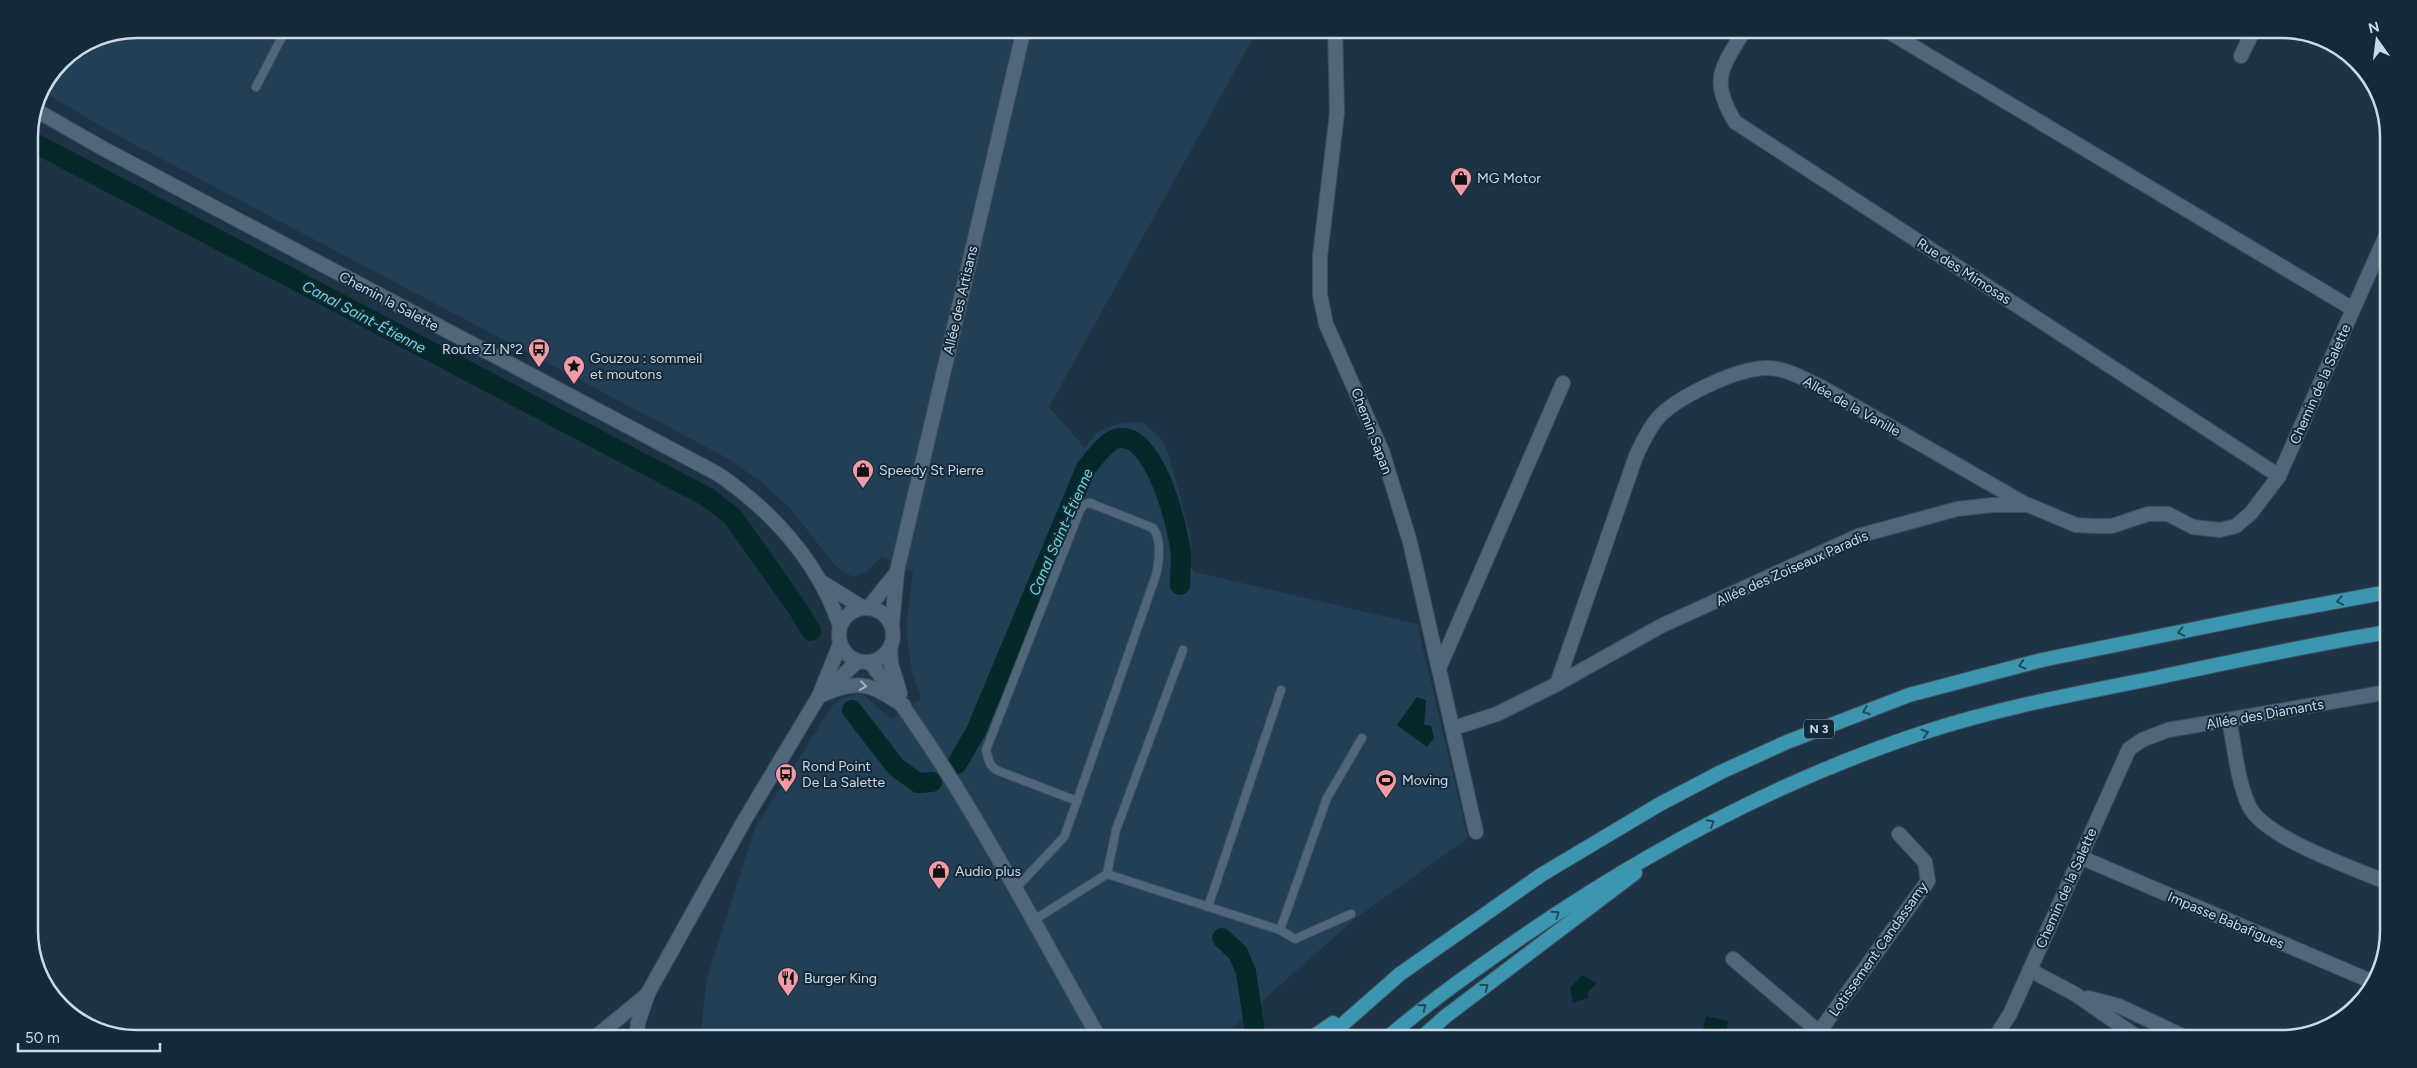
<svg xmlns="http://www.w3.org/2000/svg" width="2417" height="1068" font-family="Figtree,sans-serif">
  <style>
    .built { fill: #223f55 }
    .water { fill: #042928 }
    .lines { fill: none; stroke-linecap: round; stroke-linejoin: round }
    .canal { stroke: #042928; stroke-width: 20 }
    .service-casing { stroke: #3e505f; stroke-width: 10 }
    .minor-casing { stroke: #3e505f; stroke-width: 16 }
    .tertiary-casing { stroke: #3e505f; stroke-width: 16 }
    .trunk-casing { stroke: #3e505f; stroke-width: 16 }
    .service { stroke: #50677b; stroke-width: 8 }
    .minor { stroke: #50677b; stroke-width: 14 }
    .tertiary { stroke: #50677b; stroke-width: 14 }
    .trunk { stroke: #3c96b0; stroke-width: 14 }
    .oneway { stroke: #204a5e }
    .oneway2 { stroke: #a1b2c1 }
    .labels { text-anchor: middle; stroke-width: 4; stroke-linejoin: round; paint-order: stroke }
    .shield { fill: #142a3b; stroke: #96a5b3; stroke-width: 1 }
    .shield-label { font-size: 12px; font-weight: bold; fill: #cddae6 }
    .poi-label { font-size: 14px; fill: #cddae6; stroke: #142a3b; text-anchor: start }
    .street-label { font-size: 14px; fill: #cddae6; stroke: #142a3b }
    .water-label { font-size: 15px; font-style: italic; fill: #6fd7d5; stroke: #142a3b }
    .rim { fill: none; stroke: #cddae6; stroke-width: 2.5 }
  </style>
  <rect width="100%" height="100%" fill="#1e3446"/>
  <!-- built -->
  <path class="built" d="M137 29H1258L1049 407 1085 448 1096 433 1119 423 1142 422 1160 437 1169 455 1190 534V565L1195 572 1417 624 1468 838 1356 918 1219 1039H704L702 1023 707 978 755 828 832 706 843 698 855 694H862L892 719 921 699 912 672 907 639V617L913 572 882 556 866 572 853 577 835 566 791 509 760 481 727 458 113 133 40 90 61 60 96 37Z"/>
  <!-- water -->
  <g class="water">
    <path d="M1417 697 1426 700 1424 725 1431 726 1434 738 1427 747 1397 725Z"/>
    <path d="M1582 975 1597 983 1587 993 1589 997 1573 1003 1570 988Z"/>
    <path d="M1706 1016 1728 1021 1726 1033 1703 1028Z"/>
  </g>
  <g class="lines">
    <!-- canal -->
    <g class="canal">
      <path d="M29 140 707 497 732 516 798 609 811 631"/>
      <path d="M852 710 896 767 918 783 932 782"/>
      <path d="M957 764 976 731 1086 468C1094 459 1102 446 1113 440 1153 422 1180 531 1181 558 1181 567 1180 576 1180 585"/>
      <path d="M1222 938 1238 953 1246 972 1256 1039"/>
    </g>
    <!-- service casing -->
    <g class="service-casing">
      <g id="service">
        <path d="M256 87 286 29"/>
        <path d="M1107 874 1280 930 1295 939 1351 914"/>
        <path d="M1017 887 1064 837 1077 801 1156 575C1159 562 1162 539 1153 528L1090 503 1085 504 1080 510 986 750 990 764 996 770 1077 801"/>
        <path d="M1208 907 1281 690"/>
        <path d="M1034 920 1107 874 1116 830 1183 650"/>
        <path d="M1280 930 1327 798 1362 738"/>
      </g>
    </g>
    <!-- minor casing -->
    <g class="minor-casing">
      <g id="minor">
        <path d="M1335 29 1337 113 1320 256V295L1326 324 1382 451 1410 542 1476 832"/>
        <path d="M1745 29C1722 68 1709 79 1735 122L2279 476"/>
        <path d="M1884 29 2353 309"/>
        <path d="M2241 56 2254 29"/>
        <path d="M869 607 897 572"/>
        <path d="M892 624 897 571 1024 29"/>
        <path d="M890 648 891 664 900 693"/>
        <path d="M870 662C961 779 1027 912 1100 1039"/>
        <path d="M1440 666 1563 383"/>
        <path d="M1557 684 1636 456C1642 443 1648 430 1657 419 1676 397 1736 369 1765 368 1785 367 1806 380 1823 388L2027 505"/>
        <path d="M2229 720C2235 748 2237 780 2249 806 2264 838 2354 868 2388 883"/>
        <path d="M1454 728 1497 714 1557 684 1661 626 1858 536 1957 509 1993 505H2028L2076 525 2095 526H2112L2148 514H2168L2193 527 2220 530 2236 526 2251 513 2279 476 2388 231"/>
        <path d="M2080 857 2373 982"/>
        <path d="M1733 959 1819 1032"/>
        <path d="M2030 970 2075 994 2140 1039"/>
        <path d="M2088 998 2119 1006 2189 1039"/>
        <path d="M1814 1039 1928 881 1925 862 1899 834"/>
      </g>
    </g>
    <!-- tertiary casing -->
    <g class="tertiary-casing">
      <g id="tertiary">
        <path d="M34 109 104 149 718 474C773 512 818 561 840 626"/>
        <path d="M823 583 862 607"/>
        <circle cx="866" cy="635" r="27"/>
        <path d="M829 688 858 661"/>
        <path d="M819 696C859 679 868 682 904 706"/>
        <path d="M593 1039 648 994"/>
        <path d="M636 1039 638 1023 648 993 744 821 819 696 840 644"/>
        <path d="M1994 1039 2010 1014 2129 749 2142 740 2168 730 2388 692"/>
      </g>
    </g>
    <!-- trunk casing -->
    <g class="trunk-casing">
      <g id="trunk">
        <path d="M1310 1039 1333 1023"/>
        <path d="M1326 1039 1400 974 1541 875 1660 804 1721 772 1787 742 1909 695 2042 660 2263 615 2388 592"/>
        <path d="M1386 1039C1425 1005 1466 976 1509 946 1636 857 1772 783 1919 734 1994 709 2073 694 2150 679 2229 662 2308 645 2388 632"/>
        <path d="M1420 1039 1446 1016 1635 873"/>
      </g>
    </g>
    <!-- service -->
    <use href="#service" class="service"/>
    <!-- minor -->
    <use href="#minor" class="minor"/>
    <!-- tertiary -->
    <use href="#tertiary" class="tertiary"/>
    <!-- trunk -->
    <use href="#trunk" class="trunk"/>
  </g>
  <!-- one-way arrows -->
  <defs><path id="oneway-chevron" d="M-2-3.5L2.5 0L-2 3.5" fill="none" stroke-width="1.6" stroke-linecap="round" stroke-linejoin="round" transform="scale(1.25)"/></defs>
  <g class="oneway">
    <use href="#oneway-chevron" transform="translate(2340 601) rotate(169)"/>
    <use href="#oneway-chevron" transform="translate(2181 632) rotate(168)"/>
    <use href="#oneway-chevron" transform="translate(2022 665) rotate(165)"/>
    <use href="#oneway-chevron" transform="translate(1866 711) rotate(160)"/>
    <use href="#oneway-chevron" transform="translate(1925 733) rotate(-16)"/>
    <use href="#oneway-chevron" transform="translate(1711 823) rotate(-28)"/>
    <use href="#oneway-chevron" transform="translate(1556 914) rotate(-35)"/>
    <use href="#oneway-chevron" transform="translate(1485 987) rotate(-37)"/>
    <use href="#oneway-chevron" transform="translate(1423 1007) rotate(-39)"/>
  </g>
  <use class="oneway2" href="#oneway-chevron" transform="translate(863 686) rotate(9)"/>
  <!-- icons -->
  <defs>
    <g id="shop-pin" transform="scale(1.125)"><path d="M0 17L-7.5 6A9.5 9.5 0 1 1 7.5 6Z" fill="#f39aa7" stroke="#142a3b"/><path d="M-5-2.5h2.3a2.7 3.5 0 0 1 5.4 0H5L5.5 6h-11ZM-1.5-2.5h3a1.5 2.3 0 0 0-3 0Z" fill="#111"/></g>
    <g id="bus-pin" transform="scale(1.125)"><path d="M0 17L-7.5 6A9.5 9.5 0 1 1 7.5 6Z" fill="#f39aa7" stroke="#142a3b"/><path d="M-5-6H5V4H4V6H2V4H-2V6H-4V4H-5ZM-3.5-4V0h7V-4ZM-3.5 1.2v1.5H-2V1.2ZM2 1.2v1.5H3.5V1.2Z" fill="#111"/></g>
    <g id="sight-pin" transform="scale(1.125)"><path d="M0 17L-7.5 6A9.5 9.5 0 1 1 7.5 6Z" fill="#f39aa7" stroke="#142a3b"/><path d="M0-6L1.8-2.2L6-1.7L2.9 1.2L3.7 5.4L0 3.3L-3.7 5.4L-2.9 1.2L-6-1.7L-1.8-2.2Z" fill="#111"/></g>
    <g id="stadium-pin" transform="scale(1.125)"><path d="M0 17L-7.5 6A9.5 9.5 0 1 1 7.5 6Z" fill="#f39aa7" stroke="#142a3b"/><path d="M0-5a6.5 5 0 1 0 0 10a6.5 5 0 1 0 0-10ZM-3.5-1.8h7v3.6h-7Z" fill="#111"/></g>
    <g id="restaurant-pin" transform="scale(1.125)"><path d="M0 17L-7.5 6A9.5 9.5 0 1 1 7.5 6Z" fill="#f39aa7" stroke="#142a3b"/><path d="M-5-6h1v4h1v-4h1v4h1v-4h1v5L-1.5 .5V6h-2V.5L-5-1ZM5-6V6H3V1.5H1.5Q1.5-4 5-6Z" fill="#111"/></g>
  </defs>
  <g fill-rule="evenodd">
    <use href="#shop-pin" x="1461" y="178"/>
    <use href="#bus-pin" x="539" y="349"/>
    <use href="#sight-pin" x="574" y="366"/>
    <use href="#shop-pin" x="863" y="470"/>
    <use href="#bus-pin" x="786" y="774"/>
    <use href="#stadium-pin" x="1386" y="780"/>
    <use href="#shop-pin" x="939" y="871"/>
    <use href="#restaurant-pin" x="788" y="978"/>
  </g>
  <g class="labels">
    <!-- shield labels -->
    <rect class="shield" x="1804" y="719.5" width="30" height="19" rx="4"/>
    <g class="shield-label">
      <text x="1819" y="733">N 3</text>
    </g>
    <!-- poi labels -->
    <g class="poi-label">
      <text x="1477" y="183">MG Motor</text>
      <text x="523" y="354" text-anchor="end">Route ZI N°2</text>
      <text x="590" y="363">Gouzou : sommeil<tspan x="590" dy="16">et moutons</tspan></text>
      <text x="879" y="475">Speedy St Pierre</text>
      <text x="802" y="771">Rond Point<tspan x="802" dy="16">De La Salette</tspan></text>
      <text x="1402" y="785">Moving</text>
      <text x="955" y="876">Audio plus</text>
      <text x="804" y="983">Burger King</text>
    </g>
    <!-- street labels -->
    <g class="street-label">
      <text transform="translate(1964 271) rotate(33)" y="5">Rue des Mimosas</text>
      <text transform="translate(960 300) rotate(-77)" y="5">Allée des Artisans</text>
      <text transform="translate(389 301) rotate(28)" y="5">Chemin la Salette</text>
      <text transform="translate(2320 384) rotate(-66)" y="5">Chemin de la Salette</text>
      <text transform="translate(1852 406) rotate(29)" y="5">Allée de la Vanille</text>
      <text transform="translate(1372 431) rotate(69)" y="5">Chemin Sapan</text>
      <text transform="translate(1792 568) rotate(-24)" y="5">Allée des Zoiseaux Paradis</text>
      <text transform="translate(2265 714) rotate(-10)" y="5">Allée des Diamants</text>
      <text transform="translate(2066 888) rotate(-66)" y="5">Chemin de la Salette</text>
      <text transform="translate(2226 920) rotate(23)" y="5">Impasse Babafigues</text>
      <text transform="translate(1878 949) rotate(-55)" y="5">Lotissement Candassamy</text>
    </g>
    <!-- water labels -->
    <g class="water-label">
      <text transform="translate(364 317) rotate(28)" y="5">Canal Saint-Étienne</text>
      <text transform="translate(1061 532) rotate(-66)" y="5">Canal Saint-Étienne</text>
    </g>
  </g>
  <!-- crop -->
  <path d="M0 0H2417V1068H0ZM137 38H2281A99 99 0 0 1 2380 137V931A99 99 0 0 1 2281 1030H137A99 99 0 0 1 38 931V137A99 99 0 0 1 137 38Z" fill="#142a3b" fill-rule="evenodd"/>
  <path class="rim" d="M137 38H2281A99 99 0 0 1 2380 137V931A99 99 0 0 1 2281 1030H137A99 99 0 0 1 38 931V137A99 99 0 0 1 137 38Z"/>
  <!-- north arrow -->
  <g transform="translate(2377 40) rotate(346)" stroke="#142a3b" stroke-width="4" paint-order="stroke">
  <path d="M0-4L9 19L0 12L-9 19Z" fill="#cddae6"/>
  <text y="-8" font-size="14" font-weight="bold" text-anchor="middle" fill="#cddae6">N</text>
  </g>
  <!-- scale -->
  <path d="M18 1043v8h142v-8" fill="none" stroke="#cddae6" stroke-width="2.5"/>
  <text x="25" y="1043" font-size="15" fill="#cddae6" stroke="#142a3b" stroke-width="4" paint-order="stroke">50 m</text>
</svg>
